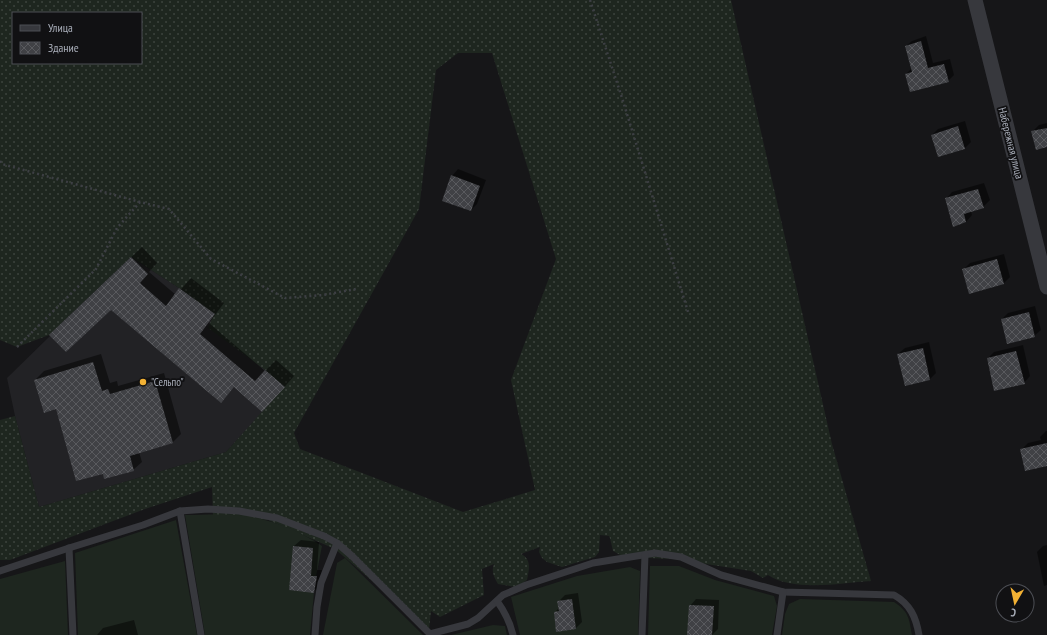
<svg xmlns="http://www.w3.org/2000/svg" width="1047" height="635" font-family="'PT Sans Narrow',sans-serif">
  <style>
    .built { fill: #222225 }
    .grass { fill: url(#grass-dots); fill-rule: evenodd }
    .garden { fill: #1e261f }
    .shadow { fill: #0007 }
    .building { fill: url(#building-cross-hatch) }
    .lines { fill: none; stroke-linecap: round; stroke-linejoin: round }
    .path { stroke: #3d3f44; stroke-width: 2.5; stroke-dasharray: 2 3; stroke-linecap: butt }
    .service { stroke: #37383d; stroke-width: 7 }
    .minor { stroke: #37383d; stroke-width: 15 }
    .poi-dot { fill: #f2b134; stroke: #111113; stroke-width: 1.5 }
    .labels { text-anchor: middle; stroke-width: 3.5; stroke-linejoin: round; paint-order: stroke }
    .street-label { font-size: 11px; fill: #a8adb8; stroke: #111113 }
    .poi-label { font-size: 11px; fill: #a8adb8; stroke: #111113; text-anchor: start }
  </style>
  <defs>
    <pattern id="grass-dots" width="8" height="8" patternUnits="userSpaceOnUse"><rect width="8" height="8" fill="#1e261f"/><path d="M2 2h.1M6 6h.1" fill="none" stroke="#3c433d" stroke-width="1.8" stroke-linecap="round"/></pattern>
    <pattern id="building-cross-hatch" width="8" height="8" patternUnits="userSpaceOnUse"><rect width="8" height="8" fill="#404145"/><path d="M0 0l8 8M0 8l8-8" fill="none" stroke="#595a5e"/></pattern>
  </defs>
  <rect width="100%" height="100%" fill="#161618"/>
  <!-- built -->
  <path class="built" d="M131 257 179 288 215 314 265 370 285 387 226 452 39 507 15 416 7 378Z"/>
  <!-- grass -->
  <path class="grass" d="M0 0H731L832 444 871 581C840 583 794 592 768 575L763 578 751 571 674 559 624 557 613 551 610 538 609 536 600 535 599 552 595 557 562 567 547 562 542 558 539 552 540 547 521 554C532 559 529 570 527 580L516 587 498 584C494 577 491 572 494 564L482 569 484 595 440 617 431 611 429 630 335 549 268 520 213 516 212 487 145 509 10 560H0V420L15 416 39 507 226 452 284 387 265 370 208 328 214 314 179 288 131 257 49 335 17 347 0 340ZM13 13H141V63H13ZM458 53H492L556 259 511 380 535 490 463 512 300 449 294 433 419 209 436 70Z"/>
  <!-- garden -->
  <g class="garden">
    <path d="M185 515C201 515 216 514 232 515 263 516 296 528 322 546L315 582 310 635H205Z"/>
    <path d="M176 520 197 635H78L75 553Z"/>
    <path d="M345 558 423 635H323L337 563Z"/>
    <path d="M65 561 68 635H0V579Z"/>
    <path d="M650 566H679L715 580 774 596 777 606 772 635H648Z"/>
    <path d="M630 567 640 571 638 635H520L511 597 577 576Z"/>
    <path d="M800 599 894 602C909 612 909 618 912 635H782L785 614 789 604Z"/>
    <path d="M493 625 505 626 507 635H451Z"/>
  </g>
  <!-- shadow -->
  <g class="shadow">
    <path d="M926 36 933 63 950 59 954 75 948 81 906 74 912 68 906 46 912 41Z"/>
    <path d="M965 121 971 142 965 148 938 156 932 135 938 129Z"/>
    <path d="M1047 123V146L1032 132 1039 125Z"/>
    <path d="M458 169 486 180 477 204 471 210 452 176Z"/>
    <path d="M984 183 990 200 983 207 971 211 972 215 966 222 946 199 952 192Z"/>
    <path d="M142 247 157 263 149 272 176 295 191 278 224 303 209 323 265 371 276 360 294 376 273 400 235 386 220 402 111 309 61 324Z"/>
    <path d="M1004 254 1010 277 1004 283 970 293 963 270 970 263Z"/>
    <path d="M1035 306 1041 330 1034 336 1002 319 1008 313Z"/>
    <path d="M929 342 936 373 930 379 906 385 898 354 905 348Z"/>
    <path d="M1023 345 1030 376 1024 383 988 358 994 352Z"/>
    <path d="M101 354 110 383 117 381 118 386 164 373 181 434 173 442 139 452 142 462 133 470 103 472 57 408 35 380 44 371Z"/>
    <path d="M1046 431H1047V465L1021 450 1028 443 1041 440 1040 437Z"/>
    <path d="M301 540 319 542 317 570H322L320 585 314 592 294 546Z"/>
    <path d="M1047 545V585L1044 586 1037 552 1043 546Z"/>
    <path d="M578 593 582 622 576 628 555 612 559 608V601L565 595Z"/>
    <path d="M696 599 719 600 718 629 712 635 690 606Z"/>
    <path d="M134 620 138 635H97L103 628Z"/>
  </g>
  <!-- building -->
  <g class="building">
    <path d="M921 41 928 68 944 64 949 82 910 92 905 74 912 72 905 46Z"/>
    <path d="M958 126 965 149 938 157 931 135Z"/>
    <path d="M1047 128V147L1036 150 1031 131Z"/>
    <path d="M451 175 480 186 471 211 442 201Z"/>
    <path d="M978 189 984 208 964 214 966 222 953 227 945 198Z"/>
    <path d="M131 257 148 274 140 283 166 306 179 288 215 314 200 334 255 381 265 370 285 387 262 412 234 387 221 403 111 310 66 352 49 335Z"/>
    <path d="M997 259 1004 284 969 294 962 269Z"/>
    <path d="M1029 312 1035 337 1007 344 1001 319Z"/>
    <path d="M923 348 930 380 905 386 897 354Z"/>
    <path d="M1016 351 1025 384 994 391 987 358Z"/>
    <path d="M93 362 102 391 108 389 110 394 155 381 173 443 130 456 134 471 104 479 103 474 76 481 56 409 44 413 34 380Z"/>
    <path d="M1047 443V466L1025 471 1020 449Z"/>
    <path d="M293 546 313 548 311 576H317L314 593 289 590Z"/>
    <path d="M572 599 576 629 556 632 554 612 559 611 557 601Z"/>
    <path d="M689 605 714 606 712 635H687Z"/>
  </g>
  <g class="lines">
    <!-- path -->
    <g class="path">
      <path d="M590 0 623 101 689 315"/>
      <path d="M0 161 2 164 140 202"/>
      <path d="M17 347 96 269 117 228 140 202 169 209 211 259 285 298 323 295 356 289"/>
    </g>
    <!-- service -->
    <g class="service">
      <path d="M180 511 201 635"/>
      <path d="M69 548 73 635"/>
      <path d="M0 571 69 548 143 525 180 511 208 509 239 511 277 518 324 536 337 543 352 556 430 634 468 624 478 618 503 595 526 585 593 563 655 553 681 557 721 575 783 592 894 595C910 604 916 617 919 635"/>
      <path d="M497 601C505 612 510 622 513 635"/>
      <path d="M315 635 317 607 321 583 337 543"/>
      <path d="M642 635 645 555"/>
      <path d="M777 635 783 592"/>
    </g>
    <!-- minor -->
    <path class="minor" d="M975 0 1047 287"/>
  </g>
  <!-- markers -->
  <circle class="poi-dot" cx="143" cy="382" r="4"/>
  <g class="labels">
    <!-- street labels -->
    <g class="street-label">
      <text transform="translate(1011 143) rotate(76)" y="4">Набережная улица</text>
    </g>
    <!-- poi labels -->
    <g class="poi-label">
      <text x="151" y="386">"Сельпо"</text>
    </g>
  </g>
  <!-- legend -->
  <rect x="12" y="12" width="130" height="52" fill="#111113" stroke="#4d4f55"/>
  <rect x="20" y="25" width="20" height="6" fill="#37383d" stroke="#4d4f55"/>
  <text x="48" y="32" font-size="12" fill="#a8adb8">Улица</text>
  <rect x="20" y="42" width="20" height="12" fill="url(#building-cross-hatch)" stroke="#4d4f55"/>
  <text x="48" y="52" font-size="12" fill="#a8adb8">Здание</text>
  <!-- north arrow -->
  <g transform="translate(1015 603) rotate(189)"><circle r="19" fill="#111113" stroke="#4d4f55"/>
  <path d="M0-3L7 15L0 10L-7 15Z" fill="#f2b134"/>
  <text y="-6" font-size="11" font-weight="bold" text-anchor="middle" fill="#a8adb8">С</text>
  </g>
</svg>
